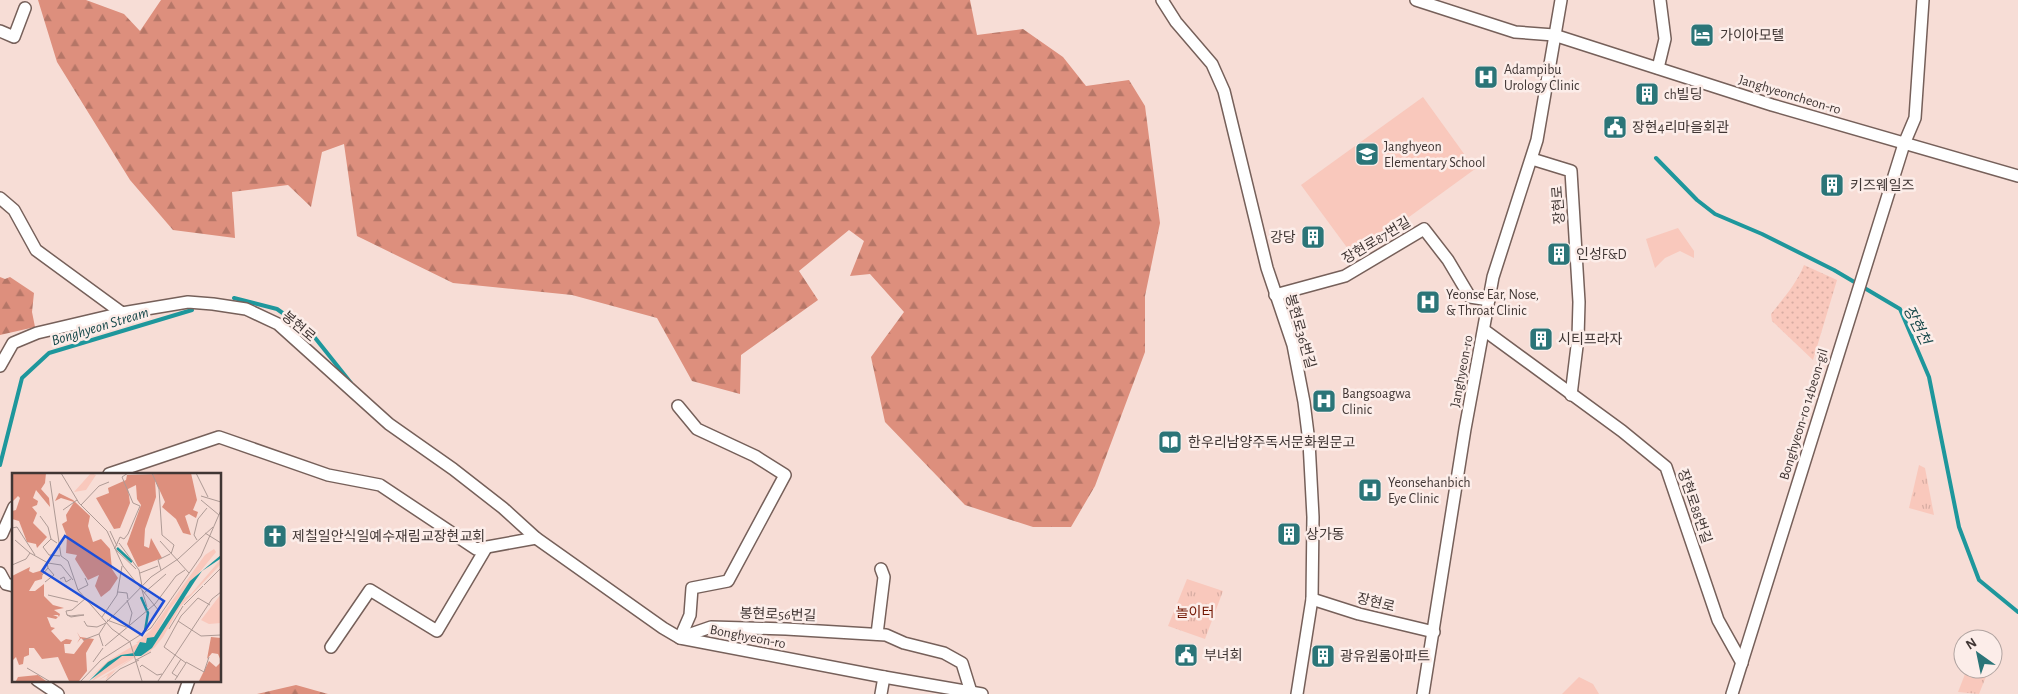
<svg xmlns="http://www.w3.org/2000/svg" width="2018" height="694" font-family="'Alegreya Sans','Noto Sans KR',sans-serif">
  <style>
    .grass { fill: #f9c8bc }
    .forest { fill: url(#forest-firs) }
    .park { fill: url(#park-tufts) }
    .garden { fill: url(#garden-dots) }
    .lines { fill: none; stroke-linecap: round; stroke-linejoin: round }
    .stream { stroke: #1e979c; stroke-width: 4 }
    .street-casing { stroke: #76605a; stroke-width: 14 }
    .street { stroke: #fff; stroke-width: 11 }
    .labels { text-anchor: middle; stroke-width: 5; stroke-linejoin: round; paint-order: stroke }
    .poi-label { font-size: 14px; fill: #403634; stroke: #fcede9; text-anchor: start }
    .street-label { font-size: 14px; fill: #403634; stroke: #fcede9 }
    .park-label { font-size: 14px; fill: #711501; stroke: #fcede9 }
    .water-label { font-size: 15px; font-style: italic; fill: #18494b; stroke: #fcede9 }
    .inset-river { fill: none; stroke: #1e979c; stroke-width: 2.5 }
    .inset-road { fill: none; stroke: #ae9a95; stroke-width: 1 }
    .view { fill: #1d4ed8; fill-opacity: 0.15; stroke: #1d4ed8; stroke-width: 2.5 }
    .inset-edge { fill: none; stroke: #403634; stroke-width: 2.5 }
  </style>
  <defs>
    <pattern id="forest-firs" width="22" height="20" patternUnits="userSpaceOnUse" patternTransform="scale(1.25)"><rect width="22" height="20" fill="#dd8f7d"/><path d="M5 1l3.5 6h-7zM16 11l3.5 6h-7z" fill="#b57667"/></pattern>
    <pattern id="park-tufts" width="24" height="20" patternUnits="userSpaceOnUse" patternTransform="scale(1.25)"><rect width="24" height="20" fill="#f9c8bc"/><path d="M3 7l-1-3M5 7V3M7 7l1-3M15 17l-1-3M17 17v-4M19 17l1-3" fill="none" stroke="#d6aca2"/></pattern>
    <pattern id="garden-dots" width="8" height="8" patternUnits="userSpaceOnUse" patternTransform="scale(1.25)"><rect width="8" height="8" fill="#f9c8bc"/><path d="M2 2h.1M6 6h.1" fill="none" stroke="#d6aca2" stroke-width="1.8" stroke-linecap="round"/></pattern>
  </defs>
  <rect width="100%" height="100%" fill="#f7ddd6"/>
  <!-- grass -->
  <g class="grass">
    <path d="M1423 97 1475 169 1354 257 1301 185Z"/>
    <path d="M1678 228 1694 251V258L1680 251 1665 258 1655 268 1646 239Z"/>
    <path d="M1579 677 1593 684 1599 694H1562Z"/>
  </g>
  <!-- forest -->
  <g class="forest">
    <path d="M38 0H86L124 14 140 31 161 0H970L977 35 1023 29 1063 57 1086 86 1129 80 1145 106 1160 223 1145 296V352L1095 486 1071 527H1033L965 505 885 422 871 357 904 312 870 274 850 276 864 241 849 230 799 271 818 300 741 355 740 394 692 381 657 318 572 295 453 283 357 236 344 144 322 152 311 207 288 185 232 192 235 238 173 230 130 180 57 62Z"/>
    <path d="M0 277 5 279 10 277 34 293 32 312 35 327 0 335Z"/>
    <path d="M296 685 328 694H257Z"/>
  </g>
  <!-- park -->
  <g class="park">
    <path d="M1919 465 1925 468 1934 515 1909 508Z"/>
    <path d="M1187 579 1223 591 1205 639 1168 626Z"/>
    <path d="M1967 669H1989L1979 694 1958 692Z"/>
  </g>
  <!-- garden -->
  <path class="garden" d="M1804 265 1837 280 1813 360 1772 321 1771 314C1783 299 1797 283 1804 265Z"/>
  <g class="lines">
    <!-- stream -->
    <g class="stream">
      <path d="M1656 158 1697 200 1715 214 1762 234 1834 270 1900 309 1929 377 1959 527 1979 580 2018 612"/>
      <path d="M234 298 277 309 312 334 351 383"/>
      <path d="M0 465 22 378 49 353 192 310"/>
    </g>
    <!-- street casing -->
    <g class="street-casing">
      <g id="street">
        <path d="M1162 0 1176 22 1212 64 1224 91 1267 268 1293 345 1304 402 1309 442 1313 517 1312 599 1297 694"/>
        <path d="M1416 0 1515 32 1554 35 1772 105 2018 176"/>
        <path d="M0 31 14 37 25 8"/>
        <path d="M1658 68 1665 39 1660 0"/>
        <path d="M1532 159 1571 171 1579 302 1578 338 1571 395"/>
        <path d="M0 198 14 210 36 250 122 313 188 302 213 304 246 309 278 324 389 424 453 469 503 508 536 538 663 628 680 638 884 677 982 694"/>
        <path d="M1275 295 1345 276 1424 229 1448 260 1470 297 1489 300"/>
        <path d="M1484 330 1622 431 1666 467 1718 620 1742 663"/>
        <path d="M0 366 13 343 37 333 122 313"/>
        <path d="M678 406 697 429 755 456 785 475 728 581 692 588 690 615 680 638"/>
        <path d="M109 474 219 437 328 475 380 485 476 549 536 538"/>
        <path d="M0 534H2L14 507"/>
        <path d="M0 573 6 584 14 586"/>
        <path d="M1312 599 1359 614 1434 632"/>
        <path d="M877 634 884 577 881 569"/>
        <path d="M682 637 711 627 786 629 886 635 904 643 944 653 962 663 971 692"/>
        <path d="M331 647 370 590 437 631 486 548"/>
        <path d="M37 680 58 694"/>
        <path d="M184 694 189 680"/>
        <path d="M881 694 884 677"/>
        <path d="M1423 694 1465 429 1493 277 1537 140 1561 0"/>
        <path d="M1732 694 1904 144 1915 118 1923 0"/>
      </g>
    </g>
    <!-- street -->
    <use href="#street" class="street"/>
  </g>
  <!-- icons -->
  <defs>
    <g id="hotel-square" transform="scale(1.25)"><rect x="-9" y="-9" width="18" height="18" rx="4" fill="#2b7578" stroke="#fcede9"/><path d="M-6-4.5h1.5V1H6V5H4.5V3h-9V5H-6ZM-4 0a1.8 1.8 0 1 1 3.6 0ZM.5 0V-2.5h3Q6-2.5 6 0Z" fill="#fff"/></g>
    <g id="hospital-square" transform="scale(1.25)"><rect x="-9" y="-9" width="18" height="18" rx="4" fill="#2b7578" stroke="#fcede9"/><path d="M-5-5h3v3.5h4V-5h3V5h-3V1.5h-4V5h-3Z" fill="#fff"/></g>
    <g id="building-square" transform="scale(1.25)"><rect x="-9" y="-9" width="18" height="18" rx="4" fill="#2b7578" stroke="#fcede9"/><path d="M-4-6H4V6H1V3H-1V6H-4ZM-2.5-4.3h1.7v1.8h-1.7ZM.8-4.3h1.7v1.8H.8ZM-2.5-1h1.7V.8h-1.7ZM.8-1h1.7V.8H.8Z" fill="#fff"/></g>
    <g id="civic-square" transform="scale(1.25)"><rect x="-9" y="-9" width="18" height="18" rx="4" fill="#2b7578" stroke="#fcede9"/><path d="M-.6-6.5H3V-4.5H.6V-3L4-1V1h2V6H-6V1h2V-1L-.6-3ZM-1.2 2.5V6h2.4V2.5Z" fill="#fff"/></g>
    <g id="school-square" transform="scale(1.25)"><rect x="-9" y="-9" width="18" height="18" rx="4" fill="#2b7578" stroke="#fcede9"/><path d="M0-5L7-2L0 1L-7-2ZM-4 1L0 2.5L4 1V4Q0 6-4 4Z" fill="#fff"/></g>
    <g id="library-square" transform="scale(1.25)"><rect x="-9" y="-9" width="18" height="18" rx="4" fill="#2b7578" stroke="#fcede9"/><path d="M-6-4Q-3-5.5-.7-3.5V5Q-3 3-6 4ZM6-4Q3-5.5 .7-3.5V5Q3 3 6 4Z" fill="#fff"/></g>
    <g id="church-square" transform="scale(1.25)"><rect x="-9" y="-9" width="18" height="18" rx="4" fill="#2b7578" stroke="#fcede9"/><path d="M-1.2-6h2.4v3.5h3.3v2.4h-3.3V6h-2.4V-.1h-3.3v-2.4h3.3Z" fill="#fff"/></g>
  </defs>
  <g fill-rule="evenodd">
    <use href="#hotel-square" x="1702" y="35"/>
    <use href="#hospital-square" x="1486" y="77"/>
    <use href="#building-square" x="1647" y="94"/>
    <use href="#civic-square" x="1615" y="127"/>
    <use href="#school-square" x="1367" y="154"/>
    <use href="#building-square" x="1832" y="185"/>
    <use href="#building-square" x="1313" y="237"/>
    <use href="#building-square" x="1559" y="254"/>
    <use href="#hospital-square" x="1428" y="302"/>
    <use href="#building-square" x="1541" y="339"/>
    <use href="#hospital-square" x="1324" y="401"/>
    <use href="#library-square" x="1170" y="442"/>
    <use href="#hospital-square" x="1370" y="490"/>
    <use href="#building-square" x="1289" y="534"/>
    <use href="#church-square" x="275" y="536"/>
    <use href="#civic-square" x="1186" y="655"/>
    <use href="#building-square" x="1323" y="656"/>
  </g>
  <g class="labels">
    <!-- poi labels -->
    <g class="poi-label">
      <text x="1720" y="40">가이아모텔</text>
      <text x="1504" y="74">Adampibu<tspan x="1504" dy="16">Urology Clinic</tspan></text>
      <text x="1664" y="99">ch빌딩</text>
      <text x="1632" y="132">장현4리마을회관</text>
      <text x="1384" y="151">Janghyeon<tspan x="1384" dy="16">Elementary School</tspan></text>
      <text x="1850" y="190">키즈웨일즈</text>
      <text x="1296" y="242" text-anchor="end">강당</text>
      <text x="1576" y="259">인성F&amp;D</text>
      <text x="1446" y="299">Yeonse Ear, Nose,<tspan x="1446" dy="16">&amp; Throat Clinic</tspan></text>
      <text x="1558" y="344">시티프라자</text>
      <text x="1342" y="398">Bangsoagwa<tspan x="1342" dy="16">Clinic</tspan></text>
      <text x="1188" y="447">한우리남양주독서문화원문고</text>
      <text x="1388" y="487">Yeonsehanbich<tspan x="1388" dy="16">Eye Clinic</tspan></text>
      <text x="1306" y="539">상가동</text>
      <text x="292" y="541">제칠일안식일예수재림교장현교회</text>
      <text x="1204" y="660">부녀회</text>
      <text x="1340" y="661">광유원룸아파트</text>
    </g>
    <!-- street labels -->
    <g class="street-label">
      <text transform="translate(1790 94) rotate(17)" y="5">Janghyeoncheon-ro</text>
      <text transform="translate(1558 205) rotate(-94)" y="5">장현로</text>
      <text transform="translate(1376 240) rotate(-31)" y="5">장현로87번길</text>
      <text transform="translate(299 326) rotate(40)" y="5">봉현로</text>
      <text transform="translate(1301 331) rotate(74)" y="5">봉현로36번길</text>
      <text transform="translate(1461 371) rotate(-79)" y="5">Janghyeon-ro</text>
      <text transform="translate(1803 414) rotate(-73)" y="5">Bonghyeon-ro 14beon-gil</text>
      <text transform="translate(1695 506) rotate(71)" y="5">장현로88번길</text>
      <text transform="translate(1376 602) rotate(14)" y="5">장현로</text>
      <text transform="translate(778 614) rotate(2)" y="5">봉현로56번길</text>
      <text transform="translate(748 636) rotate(11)" y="5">Bonghyeon-ro</text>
    </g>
    <!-- park labels -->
    <g class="park-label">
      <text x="1195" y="617">놀이터</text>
    </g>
    <!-- water labels -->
    <g class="water-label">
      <text transform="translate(1917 325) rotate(63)" y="5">장현천</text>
      <text transform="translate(100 326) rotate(-17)" y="5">Bonghyeon Stream</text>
    </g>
  </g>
  <!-- overview -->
  <g transform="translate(12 473)">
    <rect width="209" height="209" fill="#f7ddd6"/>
    <path d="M79 0 84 2 74 17 62 19ZM209 86 208 92 168 134 151 164 143 174 137 179 132 182 122 184V185L98 200 104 197 93 208 96 202 85 208 122 184 80 208 87 198 110 183H129L140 175 168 127 179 121ZM128 169 122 180 101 186 74 208 97 187Z" fill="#f9c8bc"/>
    <path d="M0 0H34L33 10 29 16 37 25 38 34 24 17 21 25 26 28 25 32 20 34 25 40 21 50 35 64 25 75 24 71 15 69 7 48 0 46V38L4 37 8 25 6 23 0 29ZM179 0 185 27 181 37 186 39 184 45 177 41 173 43 179 62 171 60 164 46 150 34 153 29 143 7 144 24 133 56 132 73 137 75 139 65 150 85 126 94 115 71 129 32 125 26 124 12 116 16 118 30 108 55 102 56 84 25 97 20 96 15 114 7 115 2ZM47 20 61 27 78 43 76 53 81 69 89 66 98 76 100 96 106 105 98 117 89 124 83 113 87 102 76 107 63 86 65 82 54 80 55 64 50 51 55 48 54 42 62 29 49 25 43 28ZM18 94 17 98 21 100 31 97 30 106 23 108 17 118H23L32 111V123L41 132 52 135 42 137 48 141 47 144 46 142H41L46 144 44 146 35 144 39 154 43 155 39 158 49 169 54 166 60 167 58 171H52L53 180 62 181 72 168 69 165 65 170 68 165 65 159 68 164 82 166 74 180 75 198 67 208H57L46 184 30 186 22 175H17V182L12 184 11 191 7 192 4 184 0 188V200V103ZM199 164 209 165V188L206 181 200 180 195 186ZM197 188 204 194 209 189V208H187ZM26 202 34 208H4L6 204Z" fill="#dd8f7d"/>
    <path d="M202 76 204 79 157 137 142 165 134 170H124L139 157 193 82ZM209 121V150L197 151 189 147Z" fill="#f9c8bc"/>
    <path d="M209 82 208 86 190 98 183 108 140 175 129 183H110L77 208 96 189 109 182 122 180 128 169 134 170 135 165 142 164 178 108Z" fill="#1e979c"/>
    <path class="inset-river" d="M105 75 120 89M129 124 136 140 133 158"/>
    <path class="inset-road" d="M49 0 67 30 95 58 111 93 147 138M140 0 147 16 150 62 162 72 159 81M184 0 196 24M38 8 49 83 56 88 66 117 100 156 118 169M189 23 209 29M189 27 207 42M69 32 87 13 97 9M51 37 65 27M28 43 36 54 39 66 45 70M0 55 5 54 23 82M98 58 105 73M193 60 209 70M39 66 31 74 37 82 48 83M3 67 18 80M185 67 182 62 186 46 195 35M148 68 177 100M107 70 127 97 130 113M102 75 124 96M103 75 108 64 112 66 116 61 128 33 121 30 110 4 116 0M0 92 14 86 18 80 36 90 49 92 61 107M149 97 146 87 158 81M128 100 146 93M30 102 36 95 35 89M48 106 52 104 54 109 59 106M33 109 42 102 36 95M192 112 209 95M66 117 76 112 73 105M130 117 135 134M106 119 115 120 116 126M132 120 154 101M36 122 66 129M115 127 120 140 117 152M172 132 191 113M55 142 59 143 67 142H72L59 144ZM55 142 54 138 60 137 74 125M90 144 105 122 110 93M95 147 114 154M72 148 75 153 85 154 94 150M166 148 189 163 209 162M157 156 171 133M71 167 87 161M118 169 130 208M91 173 87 161 94 150 139 104 166 86 201 54M93 173 143 131 164 103 173 97M124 187 139 179M81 189 91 175M174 189 192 199 197 184M128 194 130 192 145 202 150 201M15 195 37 208M166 204 160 200 169 186M163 207 174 190 152 174 169 143 186 125 198 132M69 208 89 187 139 155 189 83 209 37M94 208 108 196 127 187M146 208 200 126 209 119"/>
    <path class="view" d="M53 63 152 128 130 162 30 98Z"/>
    <rect width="209" height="209" class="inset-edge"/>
  </g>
  <!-- north arrow -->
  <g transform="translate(1978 654) rotate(327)"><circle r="24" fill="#fcede9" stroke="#b1a4a1"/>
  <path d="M0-4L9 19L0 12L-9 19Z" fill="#2b7578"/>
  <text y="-8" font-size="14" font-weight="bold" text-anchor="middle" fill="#403634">N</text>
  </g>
</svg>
